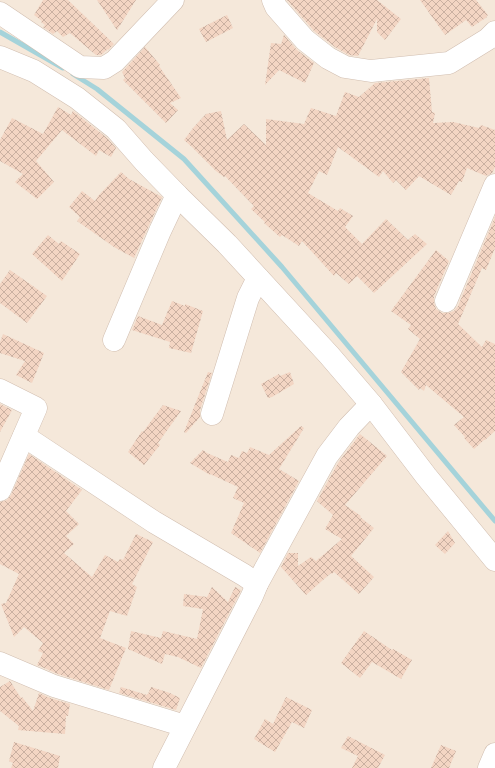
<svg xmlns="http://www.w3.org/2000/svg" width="495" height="768" font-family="Manrope,sans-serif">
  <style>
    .residential { fill: #f5e8da }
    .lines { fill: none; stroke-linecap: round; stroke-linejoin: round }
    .stream { stroke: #a5d3da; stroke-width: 5 }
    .building { fill: url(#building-cross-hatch) }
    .minor-casing { stroke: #d1beb0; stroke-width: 23 }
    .minor { stroke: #fff; stroke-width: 22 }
  </style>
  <defs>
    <pattern id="building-cross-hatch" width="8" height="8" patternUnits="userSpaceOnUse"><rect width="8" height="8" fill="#f3d5c3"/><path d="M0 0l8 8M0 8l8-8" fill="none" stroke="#cab0a1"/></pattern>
  </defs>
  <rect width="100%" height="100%" fill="#fdf6ec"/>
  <!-- residential -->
  <rect class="residential" x="0" y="0" width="495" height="768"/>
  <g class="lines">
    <!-- stream -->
    <g class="stream">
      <path d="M0 32 63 68"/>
      <path d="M73 74 97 89 184 159 282 267 495 521"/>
    </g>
  </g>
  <!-- building -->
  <g class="building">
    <path d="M43 0H68L114 44 108 50V49L101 55H96L70 33 63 37 57 31 53 34 43 27 45 25 41 22 42 21 34 15Z"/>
    <path d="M97 0H136L117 30Z"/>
    <path d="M287 0H377L401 19 385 40 377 32V19L358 56 349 55 335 47 314 31Z"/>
    <path d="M420 0H476L488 15 487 16V17L472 27 466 20 445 35Z"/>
    <path d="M227 15 233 28 206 42 199 29Z"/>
    <path d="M284 35 297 50 314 63 305 83 279 70 265 85 271 43 281 44Z"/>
    <path d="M145 47 160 65 159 66 181 98 170 103 178 110 166 123 123 80 125 78 122 72Z"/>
    <path d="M429 78 432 112 435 113 433 123 453 122 479 128 481 125 495 130V167L492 173 486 176 467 168 462 182 459 181 451 195 419 176 406 190 396 180 393 183 383 171 379 177 338 147 327 175 319 171 308 193 338 211 340 208 353 216 345 227 362 244 386 219 408 240 415 234 427 244 374 293 357 276 349 284 336 273 334 276 302 241 299 246 282 235 280 237 264 223 265 222 251 209 254 206 225 176 224 177 216 171 192 147 184 140 193 128 206 114 221 111 227 140 244 124 266 145V119L304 124 311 108 336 116 345 92 359 97 375 83Z"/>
    <path d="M58 107 71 115 73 111 107 138 116 148 111 157 99 150 96 156 62 130 36 161 54 182 37 199 15 182 23 174 0 161V140L12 118 43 134Z"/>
    <path d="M121 172 129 179 162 197 134 258 114 247 77 221 80 217 69 207 82 191 95 201 98 196Z"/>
    <path d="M495 217V248L486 270 482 268 458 324 482 347 486 340 495 344V431L485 440H484L474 449 464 438 465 437 454 425 464 417 426 385 424 391 420 388 419 390 401 372 420 339 408 329 411 325 391 311 436 250 449 261 434 296V303L436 309 442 313H448L454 311 458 306Z"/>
    <path d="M48 235 59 244 61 241 80 254 62 281 32 254Z"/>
    <path d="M10 270 47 296 27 323 0 303V284Z"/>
    <path d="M172 301 185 306V304L203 311 191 353 169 348 170 342 132 330 138 316 162 325Z"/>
    <path d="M3 334 44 353 32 383 16 375 25 361 0 353V342Z"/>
    <path d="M208 372 212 373 200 410V417L186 433 184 432Z"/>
    <path d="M290 372 294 384 272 397 268 398 261 384 279 374 280 376Z"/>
    <path d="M0 404 12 410 0 432Z"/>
    <path d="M163 405 181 411 158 443 160 445 144 465 128 452 142 431 143 432Z"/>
    <path d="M301 426 304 428 279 469 299 481 260 553 231 533 244 503 233 498 238 487 210 474V475L190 463 203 450 207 453 228 462 231 455 239 458 242 451 247 453 250 447 269 455Z"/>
    <path d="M360 434 387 456 345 505 361 516 360 517 374 528 351 556 374 577 359 594 334 572 332 574 331 573 306 595 281 567 288 553H298V566L311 557 316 561 342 539 325 529 333 515 317 501 338 463Z"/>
    <path d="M29 454 82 490 66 511 79 524 66 536 74 544 64 553 92 577 105 555 118 562 120 559 121 560V559L123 560 136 534 153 542 132 584 137 587 127 616 110 611 100 638 126 648 109 690 58 674 37 665 43 653 38 651 43 643 24 627 14 637 1 604 6 603 19 574 0 564V502L7 500 11 495Z"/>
    <path d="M448 531 455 543 445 554 435 545Z"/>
    <path d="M212 587 228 602 235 587 241 590 201 668 178 657 165 654 162 664 128 649 131 631 161 638 163 631 197 639 203 609 183 606 184 594 207 597Z"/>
    <path d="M364 631 392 650 393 649 412 660 401 679 372 662 360 678 341 663Z"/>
    <path d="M10 681 21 698 22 697 33 711 39 693 50 698 70 704 68 716H66L65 734 18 730 19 726 0 711V687Z"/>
    <path d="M121 687 147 695V694H148L151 687 170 693 180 698 176 710 119 693Z"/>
    <path d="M286 697 312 710 304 728 292 722 275 752 254 739 265 719 273 724Z"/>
    <path d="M348 736 385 755 378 768H352L358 756 341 748Z"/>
    <path d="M14 742 60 756 58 768H11L13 763 9 761Z"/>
    <path d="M441 745 456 751 449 768H431Z"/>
  </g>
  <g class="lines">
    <!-- minor casing -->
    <g class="minor-casing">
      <g id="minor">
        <path d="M273 0 276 7 305 40 328 58 345 67 371 71 449 63 488 39 495 32"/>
        <path d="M0 13 80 67 104 68 115 61 173 0"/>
        <path d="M0 57 34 71 77 98 116 129 144 161 177 195 227 244 329 355 371 404 426 476 495 560"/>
        <path d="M446 301 495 185"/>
        <path d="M114 340 160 231 177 195"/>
        <path d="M0 390 36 408 0 490"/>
        <path d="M212 414 248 298 258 278"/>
        <path d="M24 436 154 522 244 575 257 584"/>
        <path d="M0 663 54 686 185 726"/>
        <path d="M164 768 252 596 257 584 327 456 349 427 371 404"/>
        <path d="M489 768 495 754"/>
      </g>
    </g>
    <!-- minor -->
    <use href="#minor" class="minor"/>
  </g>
</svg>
